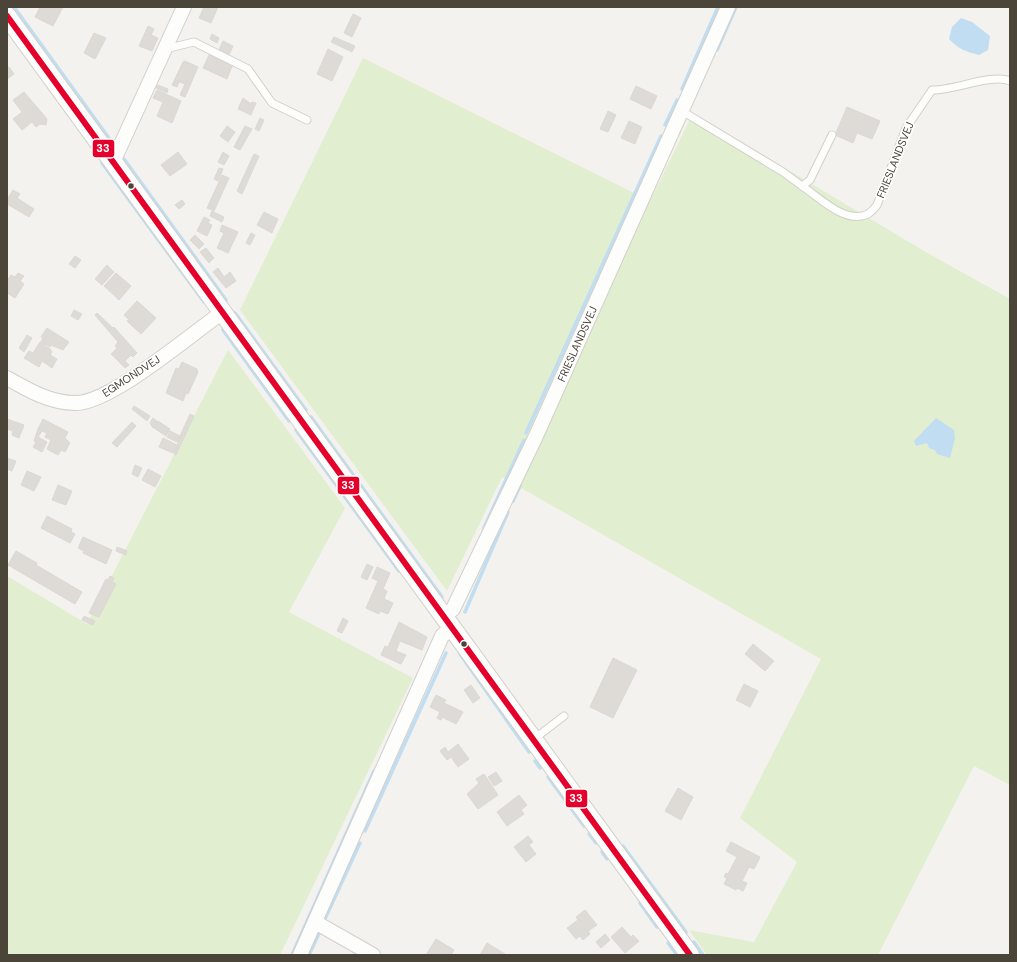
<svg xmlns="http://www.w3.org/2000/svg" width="1017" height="962" font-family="'DM Sans',sans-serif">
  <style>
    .green { fill: #e1eecf }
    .water { fill: #c0ddf1 }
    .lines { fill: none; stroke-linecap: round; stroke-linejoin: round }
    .stream { stroke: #c0ddf1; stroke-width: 3.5 }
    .building { fill: #dedbd6; stroke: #dcd9d4 }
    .service-casing { stroke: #d2d0cb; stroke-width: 9 }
    .minor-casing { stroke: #d2d0cb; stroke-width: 16 }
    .tertiary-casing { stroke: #d2d0cb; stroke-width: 20 }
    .service { stroke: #fdfdfc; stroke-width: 7 }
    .minor { stroke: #fdfdfc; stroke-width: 14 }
    .tertiary { stroke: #fdfdfc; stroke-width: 18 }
    .bus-1-casing { stroke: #fff; stroke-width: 9 }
    .bus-1 { stroke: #e4002b; stroke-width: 6 }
    .bus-dot { fill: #4b4439; stroke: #fff; stroke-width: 1.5 }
    .labels { text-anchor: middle; stroke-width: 3.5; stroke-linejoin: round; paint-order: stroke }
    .street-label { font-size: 11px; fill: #4b4439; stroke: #fff }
    .line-badge { stroke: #fff; stroke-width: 1.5 }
    .badge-label { font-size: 11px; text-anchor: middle; font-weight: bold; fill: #fff }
  </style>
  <rect width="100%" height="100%" fill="#f4f2ee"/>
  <!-- green -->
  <g class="green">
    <path d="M363 58 650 201 693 113 924 251 1010 299V785L974 766 878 955H707L689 930 754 942 797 862 740 818 821 659 502 477 447 591 240 310Z"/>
    <path d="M228 350 345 508 289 612 413 678 280 955H7V576L87 624Z"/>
  </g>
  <!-- water -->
  <g class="water">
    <path d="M961 18 972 22 990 36 988 50 979 55C967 52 958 49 949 39L952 27Z"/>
    <path d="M936 418 954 430 955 438 950 458 937 454 935 450 929 448 927 443 916 446 914 441Z"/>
  </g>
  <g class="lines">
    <!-- stream -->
    <g class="stream">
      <path d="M14 7 111 141"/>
      <path d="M717 50 736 7"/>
      <path d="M682 89 718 7"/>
      <path d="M665 125 677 100"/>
      <path d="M124 159 226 300"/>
      <path d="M102 163 204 302"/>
      <path d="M235 313 306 410"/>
      <path d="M223 330 289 421"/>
      <path d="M311 417 442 597"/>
      <path d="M296 430 399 571"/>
      <path d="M526 433 661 136"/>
      <path d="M513 501 520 486"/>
      <path d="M484 528 524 440"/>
      <path d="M465 612 508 512"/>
      <path d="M460 654 529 752"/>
      <path d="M535 761 540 768"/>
      <path d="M548 777 584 826"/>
      <path d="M365 831 446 653"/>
      <path d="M589 834 596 843"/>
      <path d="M623 846 686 932"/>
      <path d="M602 852 607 859"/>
      <path d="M640 903 657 927"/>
      <path d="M323 923 360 843"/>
      <path d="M694 942 703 955"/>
      <path d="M668 943 677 955"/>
      <path d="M292 955 374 771"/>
      <path d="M309 955 321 929"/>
    </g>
  </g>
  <!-- building -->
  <g class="building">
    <path d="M40 7H63L53 26 35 17Z"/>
    <path d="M204 7H218L211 23 199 18Z"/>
    <path d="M353 14 361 18 352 37 344 33Z"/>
    <path d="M148 26 154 29 151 35 158 38 152 51 139 46Z"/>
    <path d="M94 33 106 38 95 59 84 53Z"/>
    <path d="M212 34 219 38 217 43 210 39Z"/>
    <path d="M334 37 355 46 352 52 331 42Z"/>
    <path d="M223 41 233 46 228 57 218 52Z"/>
    <path d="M328 49 343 57 332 81 317 74Z"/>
    <path d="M210 53 233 64 227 79 203 68Z"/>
    <path d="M185 61 198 67 185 97 180 95 185 84 179 82 177 87 172 85 183 62Z"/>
    <path d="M9 67 14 74 7 79V68Z"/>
    <path d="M158 85 168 89 167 93 156 88Z"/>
    <path d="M636 86 657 96 651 109 630 99Z"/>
    <path d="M157 90 181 101 172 123 157 116 163 102 153 98Z"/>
    <path d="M24 92 47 119 46 125 40 124 36 127 32 122 22 130 13 119 22 112 13 100Z"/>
    <path d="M243 98 251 104 252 102 256 103 251 115 238 109Z"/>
    <path d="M847 107 880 121 872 139 857 133 853 143 835 135Z"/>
    <path d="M608 111 616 115 608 132 600 129Z"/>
    <path d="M260 118 264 120 259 131 255 129Z"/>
    <path d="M629 121 642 127 635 144 621 138Z"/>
    <path d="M227 126 235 132 228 142 220 136Z"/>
    <path d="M245 126 252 129 240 150 234 147Z"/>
    <path d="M178 152 187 164 170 176 161 165Z"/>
    <path d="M223 152 229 156 224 165 218 162Z"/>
    <path d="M254 154 259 156 242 194 237 191Z"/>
    <path d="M219 168 223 169 218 181 214 179Z"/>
    <path d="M222 175 229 178 214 211 207 208Z"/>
    <path d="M13 190 20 194 17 198 34 209 29 217 7 204V200Z"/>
    <path d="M182 200 185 204 179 209 175 205Z"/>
    <path d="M212 211 224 217 222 222 210 216Z"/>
    <path d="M264 212 278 219 272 233 257 225Z"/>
    <path d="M204 217 210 220 208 223 212 225 207 236 197 231Z"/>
    <path d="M222 225 238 232 228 253 217 248 224 233 220 231Z"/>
    <path d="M251 233 255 235 250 245 246 243Z"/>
    <path d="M195 235 204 244 199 249 190 240Z"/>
    <path d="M206 248 214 258 209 263 200 252Z"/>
    <path d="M75 256 81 260 75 268 69 264Z"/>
    <path d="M107 265 114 272 102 285 95 279Z"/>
    <path d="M218 268 224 277 230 272 236 281 226 288 213 272Z"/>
    <path d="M18 273 24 276 20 281 24 284 15 298 7 293V281L11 275 15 277Z"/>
    <path d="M116 273 131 286 119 300 104 286Z"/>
    <path d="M137 301 156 318 141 334 127 321 129 320 124 315Z"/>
    <path d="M74 310 82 314 78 320 71 316Z"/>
    <path d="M97 313 113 328 114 327 137 353 133 357 131 355 125 361 129 365 125 368 111 354 117 348 115 346 118 342 95 315Z"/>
    <path d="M47 328 69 342 63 350 51 345 50 347 41 342 43 338 41 337Z"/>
    <path d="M27 335 32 338 24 352 19 348Z"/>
    <path d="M40 342 50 349 52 352 50 355 57 359 52 368 42 361 39 367 24 358 29 351 33 353Z"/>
    <path d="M182 362 197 369 198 372 188 394 186 393 183 401 166 393 176 368 179 369Z"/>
    <path d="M134 406 150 416 147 421 132 409Z"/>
    <path d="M190 414 194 416 176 455 174 454 178 446 173 453 159 447 163 438 177 445 180 437 177 442 167 437 170 431 180 436Z"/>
    <path d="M153 418 158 422 153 428 150 423Z"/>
    <path d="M7 419 24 425 19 438 12 435 13 431 7 429Z"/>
    <path d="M43 419 68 432 65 438 70 443 65 452 61 450 58 455 47 449 51 440 45 437 47 433 42 431 38 437 47 442 42 452 33 447 36 442 34 441 38 429Z"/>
    <path d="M158 421 170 429 166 436 154 428Z"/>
    <path d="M132 422 136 426 117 447 112 443Z"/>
    <path d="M7 458 16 461 12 471 7 469Z"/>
    <path d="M135 465 142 468 138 477 132 474Z"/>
    <path d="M148 469 161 476 155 487 142 480Z"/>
    <path d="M27 471 41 477 34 491 21 485Z"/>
    <path d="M58 485 72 491 66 505 52 500Z"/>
    <path d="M47 516 72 529 71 532 75 534 70 543 41 528Z"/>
    <path d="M83 537 112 550 106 564 83 553 84 551 78 548Z"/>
    <path d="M117 547 127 551 126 555 116 551Z"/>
    <path d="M16 551 37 563 36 565 82 592 75 604 8 565Z"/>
    <path d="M367 564 373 567 367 580 361 577Z"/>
    <path d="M377 567 390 573 383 589 387 591 384 599 393 603 388 614 380 611 379 614 366 608 378 581 372 578Z"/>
    <path d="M110 576 114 578 112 582 116 584 99 617 89 613 106 579 108 580Z"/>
    <path d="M84 616 95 621 93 625 82 620Z"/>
    <path d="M343 618 348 621 342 633 337 631Z"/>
    <path d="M399 622 427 637 422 650 400 641 396 651 406 655 401 664 381 655 385 646 388 647Z"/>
    <path d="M753 644 774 661 765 671 745 654Z"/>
    <path d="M613 658 637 670 613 718 590 707Z"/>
    <path d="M744 684 758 691 750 707 736 700Z"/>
    <path d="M471 685 480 698 473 703 464 690Z"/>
    <path d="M436 695 446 700 444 703 463 712 456 724 442 717 441 720 437 718 440 712 430 707Z"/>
    <path d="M458 744 469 759 458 767 451 757 447 760 440 751 445 747 448 752Z"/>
    <path d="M496 772 502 781 494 786 488 777Z"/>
    <path d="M484 774 498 795 478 809 467 794 479 783 476 779Z"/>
    <path d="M678 788 693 797 681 820 665 811Z"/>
    <path d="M519 795 527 805 521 810 524 814 507 826 497 812Z"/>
    <path d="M528 836 533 842 529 845 536 854 526 862 514 847Z"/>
    <path d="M731 842 760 857 754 869 749 867 742 881 747 883 743 891 737 888 736 890 724 884 727 878 724 877 726 873 728 874 737 857 726 851Z"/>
    <path d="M585 910 597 925 588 931 590 934 583 940 580 936 576 939 567 928 578 920 576 917Z"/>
    <path d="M622 927 631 937 633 935 639 941 625 953 611 937Z"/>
    <path d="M605 934 610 940 601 948 596 942Z"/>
    <path d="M436 939 454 950 451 955H426Z"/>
    <path d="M487 943 505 954V955H480Z"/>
  </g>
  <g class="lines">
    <!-- service casing -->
    <g class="service-casing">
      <g id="service">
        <path d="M165 49 194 42 248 69 272 103 307 120"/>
        <path d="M682 111 783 172 802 186"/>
        <path d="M832 135 810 180 802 186C820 198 846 225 868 214 871 212 875 208 877 205L906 128 932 90C952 91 993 73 1010 81"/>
        <path d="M534 739 564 716"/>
      </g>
    </g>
    <!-- minor casing -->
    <g class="minor-casing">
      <g id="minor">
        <path d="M113 162 184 7"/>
        <path d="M7 378C28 390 50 403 75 403 110 404 191 334 223 312"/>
        <path d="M444 616 453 609 536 436 728 7"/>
        <path d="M315 922 373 955"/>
        <path d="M300 955 442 636 452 627"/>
      </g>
    </g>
    <!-- tertiary casing -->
    <g class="tertiary-casing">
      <path id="tertiary" d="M7 16 690 955"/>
    </g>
    <!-- service -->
    <use href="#service" class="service"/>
    <!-- minor -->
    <use href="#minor" class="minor"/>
    <!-- tertiary -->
    <use href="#tertiary" class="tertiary"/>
    <!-- bus-1 casing -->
    <g class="bus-1-casing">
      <path id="bus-1" d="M7 16 690 955"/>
    </g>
    <!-- bus-1 -->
    <use href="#bus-1" class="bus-1"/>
  </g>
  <!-- markers -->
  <g class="bus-dot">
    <circle cx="131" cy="186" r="3.5"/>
    <circle cx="464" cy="644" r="3.5"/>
  </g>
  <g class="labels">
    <!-- street labels -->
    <g class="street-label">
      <text transform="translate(895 160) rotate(-68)" y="4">FRIESLANDSVEJ</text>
      <text transform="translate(577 344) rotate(-66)" y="4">FRIESLANDSVEJ</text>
      <text transform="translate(131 376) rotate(-33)" y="4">EGMONDVEJ</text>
    </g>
  </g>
  <g class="line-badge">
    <rect x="92" y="139" width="23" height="19" rx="4" fill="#e4002b"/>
    <rect x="337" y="476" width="23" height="19" rx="4" fill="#e4002b"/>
    <rect x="565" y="789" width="23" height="19" rx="4" fill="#e4002b"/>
  </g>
  <g class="badge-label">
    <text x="103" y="152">33</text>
    <text x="348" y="489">33</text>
    <text x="576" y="802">33</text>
  </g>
  <!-- border -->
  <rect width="1017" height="962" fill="none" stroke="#4b4439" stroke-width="16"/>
</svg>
